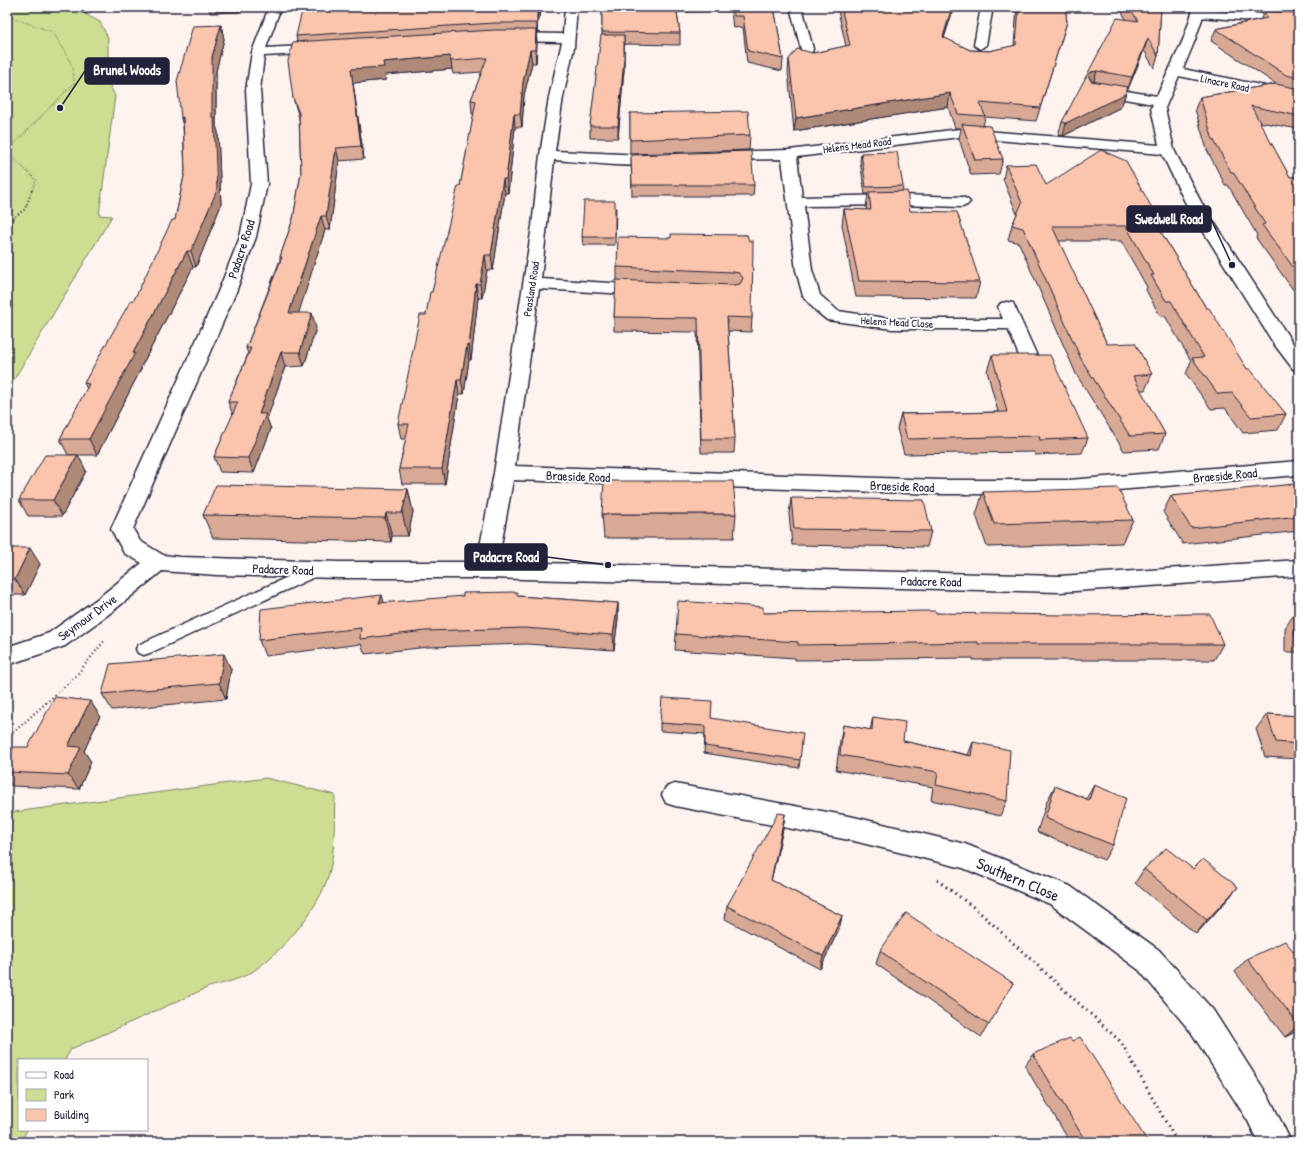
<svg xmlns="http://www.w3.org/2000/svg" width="1306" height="1149" font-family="'Patrick Hand',sans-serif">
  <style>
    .green { fill: #cdde92; stroke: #788066 }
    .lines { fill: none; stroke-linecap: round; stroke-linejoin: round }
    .service-casing { stroke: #22223b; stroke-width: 3 }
    .minor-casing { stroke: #22223b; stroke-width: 3 }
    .tertiary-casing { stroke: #22223b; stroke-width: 3 }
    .path-far3 { stroke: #22223b; stroke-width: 1.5; stroke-dasharray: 0.5 2; stroke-linecap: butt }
    .path-far2 { stroke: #22223b; stroke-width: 2; stroke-dasharray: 1 2.5; stroke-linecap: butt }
    .path-far1 { stroke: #22223b; stroke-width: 2.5; stroke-dasharray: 1 3; stroke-linecap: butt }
    .path { stroke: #22223b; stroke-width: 3; stroke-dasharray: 1.5 4; stroke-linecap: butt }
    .service { fill: #fff; fill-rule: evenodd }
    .minor { fill: #fff; fill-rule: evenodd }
    .tertiary { fill: #fff; fill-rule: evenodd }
    .wall { fill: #d8a995; stroke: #22223b }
    .shaded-wall { fill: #b08a79; stroke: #22223b }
    .building { fill: #fbc5ad; stroke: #22223b }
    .labels { text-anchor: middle; stroke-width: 4; stroke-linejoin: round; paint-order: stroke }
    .far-street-label { font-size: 11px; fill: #22223b; stroke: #fff }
    .street-label { font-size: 13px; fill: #22223b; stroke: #fff }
    .near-street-label { font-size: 16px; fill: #22223b; stroke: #fff }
    .leader { fill: none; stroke: #22223b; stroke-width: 1.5 }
    .callout-dot { fill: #22223b; stroke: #fff; stroke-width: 1.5 }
    .callout { fill: #22223b; stroke: #22223b; stroke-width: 1.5 }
    .callout-label { font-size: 14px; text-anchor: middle; font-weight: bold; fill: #fff }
  </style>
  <rect width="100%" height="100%" fill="#fef3ef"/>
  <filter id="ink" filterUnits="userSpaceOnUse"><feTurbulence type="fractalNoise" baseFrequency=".025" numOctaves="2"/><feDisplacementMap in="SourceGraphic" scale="8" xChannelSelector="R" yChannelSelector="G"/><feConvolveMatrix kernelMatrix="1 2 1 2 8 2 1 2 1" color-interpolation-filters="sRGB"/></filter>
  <g filter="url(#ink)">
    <!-- green -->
    <g class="green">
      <path d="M7 7H72L100 22 108 38V82L115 96 99 215 112 216 7 391V188L11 182 7 174Z"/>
      <path d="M266 778 335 795C334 818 335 843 331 865 324 905 284 950 252 972 239 980 224 983 209 987L71 1049 65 1060H19V1130H27L21 1142H7V813Z"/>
    </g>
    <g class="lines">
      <!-- service casing -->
      <g class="service-casing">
        <path id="service" d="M316 564 321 566 323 570 321 574 150 653 144 655 138 653 136 649 138 645Z"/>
      </g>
      <!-- minor casing -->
      <g class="minor-casing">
        <g id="minor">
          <path d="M82 7H96L87 13 83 12 81 9Z"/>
          <path d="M269 7H281L266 48 320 45 326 49 320 53 264 56 260 90 267 184 256 237 236 292 133 529 140 541 163 555 180 557 339 562H477L494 473 532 226 540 155 549 97 562 42 506 41 500 37 506 33 563 34 565 7H577L574 47 563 97 555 151 665 156 667 159 665 162C635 170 586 162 554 160L541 279 645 285 651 286 653 290 651 294 645 295 539 289 515 466 940 480H1069L1299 461V475L1069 494H940L513 480 498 562 1060 576 1299 560V576L1060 592 486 578H339L217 575 162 571 113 611 65 646 7 665V647L49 633 97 599 142 563 124 553 111 529 218 292 240 237 251 184 246 90 252 52Z"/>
          <path d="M790 7H802L813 49 812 52H802L801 49Z"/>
          <path d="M981 7H993L986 45 980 49 974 45Z"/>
          <path d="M1198 9 1204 13 1195 40 1183 69 1299 93V101L1179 76 1165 108 1174 150 1201 202 1299 353V371L1293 369 1274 344 1185 202 1162 154 960 137 797 157 802 197 900 195 962 197 967 199 970 202 967 205 962 207 900 205 804 206 812 270 820 295 838 311 892 319H1003L998 307 1001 303 1007 302 1013 303 1038 358 1035 362 1029 364 1023 362 1020 358 1008 329H892L827 320 816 311 803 296 796 270 782 159 722 160 717 159 715 156 717 153 722 152 789 150 960 129 1159 145 1151 108 1153 104 1096 94 1091 93 1089 90 1091 87 1096 86 1157 96 1183 40 1192 13Z"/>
          <path d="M675 784 854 817 965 844 1070 886 1159 950 1213 1010 1270 1099 1291 1142H1258L1248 1121 1191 1032 1139 970 1050 904 963 868 854 841 675 806 666 803 662 795 666 787Z"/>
        </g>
      </g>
      <!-- tertiary casing -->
      <g class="tertiary-casing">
        <path id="tertiary" d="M1190 7H1202L1203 10 1299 16V24L1198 17 1194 16Z"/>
      </g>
      <!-- path-far3 -->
      <g class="path-far3">
        <path d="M7 16 53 32 73 67 74 83 7 151"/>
        <path d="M7 152 36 180 32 191"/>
      </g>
      <!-- path-far2 -->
      <path class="path-far2" d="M7 223 25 209 32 190"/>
      <!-- path-far1 -->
      <path class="path-far1" d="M7 738 75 677 105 640"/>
      <!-- path -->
      <path class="path" d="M937 880 976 909 1121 1042 1177 1142"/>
      <!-- service -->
      <use href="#service" class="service"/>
      <!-- minor -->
      <use href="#minor" class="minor"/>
      <!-- tertiary -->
      <use href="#tertiary" class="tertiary"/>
    </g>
    <!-- wall -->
    <g class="wall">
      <path d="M209 7H241L239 12 210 13Z"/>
      <path d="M541 7 540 17H538L537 32H536L537 43 536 63H532L524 95 522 127H515L508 193H505L493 270H487L482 298H478L471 360H469L464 394H459L445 484H402L399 469 406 439H401L398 424 460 186 474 114H472L471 100 482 72 453 74 452 69 385 75 386 80 353 83 364 159 339 161 330 230H325L298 313 316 328 304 366 285 367 267 419 271 429 254 473 220 472 214 457 233 415 228 402 248 354 246 348 280 260V257L293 219 301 173 299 118 297 111 293 98 297 41 296 36Z"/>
      <path d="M602 7H774L783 59 782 71 747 63 743 27 733 28 731 11 677 12 680 33V45L624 44V70L618 138H590V126L602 35Z"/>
      <path d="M837 7H954L944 38 970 50 989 51 1014 46 1017 7H1065L1067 22 1063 35 1036 121 985 117 983 126 1003 159 999 174 971 175 959 139 961 128H955L948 107 794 131 788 72 789 59 813 53 846 46Z"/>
      <path d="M1119 7H1161L1158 56 1154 68 1144 50 1128 89H1127L1121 107 1063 136 1058 135 1062 122 1126 19Z"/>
      <path d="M1251 7H1299V129L1259 122 1290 177H1299V298L1256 238 1257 235 1228 185H1225L1207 150 1195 109 1200 97 1276 84 1211 41 1216 29 1261 19 1263 13 1254 12Z"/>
      <path d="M221 25 224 39 216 71V126L218 132 221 205 196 267H193L141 367V369L97 455H68L60 439 87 389 84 383 134 300 175 220 185 171 183 126 181 118Z"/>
      <path d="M630 113 750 135 749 150 630 154Z"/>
      <path d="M861 153 903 186 902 191 910 211 980 282 976 298 856 297 842 225 844 209 867 210 866 207 868 194H865L860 161Z"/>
      <path d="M631 155 754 185 753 196H632Z"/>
      <path d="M1006 165 1046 185 1157 217 1155 222 1206 308 1247 369 1286 414 1278 430 1243 433 1225 408 1211 409 1186 374 1191 361 1165 316H1160L1146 290 1147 287 1121 241H1058L1107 344 1152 374 1145 390H1140L1165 434 1159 449 1124 451 1076 374 1019 243 1008 240 1012 225 1017 214 1003 179Z"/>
      <path d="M616 208 615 245H583L582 237Z"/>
      <path d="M747 235 752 318 751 332 728 331 735 439 734 453H701L697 332 614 331V317L617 280V267L671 238Z"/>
      <path d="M992 355 1088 438 1082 453 1035 455 1034 452 904 454 897 429 901 414 998 412 987 371Z"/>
      <path d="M78 455 86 471 62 516H28L19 500Z"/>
      <path d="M408 489 413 512 408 536H392L391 542 213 538 203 515Z"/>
      <path d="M1299 490V531L1183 544 1163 512 1171 496Z"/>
      <path d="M983 492 1133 520 1122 543 987 547 976 515Z"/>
      <path d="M791 498 931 531 927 547 792 545 789 514Z"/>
      <path d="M602 514H736L734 538H604Z"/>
      <path d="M7 548 40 564 25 595H7Z"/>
      <path d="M517 596 618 603V618L614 650 527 644 428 647 365 654 361 644 265 656 259 640Z"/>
      <path d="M763 613H936L1223 644 1214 660H973V658L795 660V658L675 650 676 634Z"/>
      <path d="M1295 613H1299V652H1285V628Z"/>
      <path d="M231 669 226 699 112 710 102 694Z"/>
      <path d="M90 701 100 716 84 751 91 762 79 789 12 786 7 780V759L28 747Z"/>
      <path d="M1267 714 1299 716V759L1265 757 1256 729Z"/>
      <path d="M873 717 903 741 968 755 973 742 1007 801 1000 816 931 800 933 787 836 770 840 741 843 725 870 730Z"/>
      <path d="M711 718 800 760 799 768 704 753 705 734 660 731V723Z"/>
      <path d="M1094 785 1113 845 1104 860 1037 832 1047 801 1055 786 1086 799Z"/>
      <path d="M785 814 783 829 771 880 842 916 839 929 820 969 725 919 727 906Z"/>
      <path d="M1144 869H1193L1238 887 1227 900 1196 934 1135 883Z"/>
      <path d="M880 951 1013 983 981 1037 876 964Z"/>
      <path d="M1299 958V1030L1285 1037 1235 972 1247 959Z"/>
      <path d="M1033 1054 1148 1142H1070L1025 1066Z"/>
    </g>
    <!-- shaded-wall -->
    <g class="shaded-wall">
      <path d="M238 7H241L239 12Z"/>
      <path d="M539 7H541L540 17 539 9Z"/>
      <path d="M952 7H954L940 50 943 37Z"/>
      <path d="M537 9 538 17 537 32Z"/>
      <path d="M221 25 224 39 216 71V126L218 132 221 205 196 267 191 251 212 57Z"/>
      <path d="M536 30 537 43 536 63 535 50Z"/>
      <path d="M624 35V70L618 138V126Z"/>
      <path d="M1148 38 1144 50 1128 89 1132 77Z"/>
      <path d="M530 50 532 63 524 95 522 127 520 114 523 82Z"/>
      <path d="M450 56 452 69 385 75 386 80 353 83 364 159 361 146 351 69 383 62Z"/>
      <path d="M1097 71 1093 84 1088 75 1091 72Z"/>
      <path d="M1128 87 1121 107 1063 136 1066 123Z"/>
      <path d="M950 93 948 107 794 131 796 118Z"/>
      <path d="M514 114 515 127 508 193 506 179Z"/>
      <path d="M183 117 185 132 181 118Z"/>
      <path d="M336 148 339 161 330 230 326 216Z"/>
      <path d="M503 179 505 193 493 270 491 255Z"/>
      <path d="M321 216 325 230 294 328 289 313Z"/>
      <path d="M187 251 193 267 141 367V369L97 455 89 439 133 353Z"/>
      <path d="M485 255 487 270 482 298 480 284Z"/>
      <path d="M476 284 478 298 471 360 469 346Z"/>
      <path d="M312 313 316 328 304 366 300 352Z"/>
      <path d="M467 345 469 360 464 394 461 380Z"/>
      <path d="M281 352 285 367 267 419 271 429 254 473 248 458 259 414Z"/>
      <path d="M457 380 459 394 445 484 442 469Z"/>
      <path d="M78 455 86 471 62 516 53 500Z"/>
      <path d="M408 489 413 512 408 536 402 513Z"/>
      <path d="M386 513 392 536 391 542 385 518Z"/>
      <path d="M30 548 40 564 25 595 15 579Z"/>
      <path d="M382 595 386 610 379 603Z"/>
      <path d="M618 603V618L614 650 613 635Z"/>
      <path d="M224 654 231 669 226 699 219 683Z"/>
      <path d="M90 701 100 716 84 751 91 762 79 789 68 775V746Z"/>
      <path d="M785 814 783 829 768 894 771 880Z"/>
      <path d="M1238 887 1227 900 1196 934 1207 920Z"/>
      <path d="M842 916 839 929 820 969 823 956Z"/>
      <path d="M1299 1025V1030L1285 1037Z"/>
    </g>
    <!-- building -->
    <g class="building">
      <path d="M303 7H539V9H537V23H494L296 36Z"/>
      <path d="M602 7H676L680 33 602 32Z"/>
      <path d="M733 7H774L783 59 748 51 743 16H734Z"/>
      <path d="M841 7H952L943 37 970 50 989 51 1016 45 1019 7H1065L1067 22 1040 108 980 103 985 116 958 114 950 93 796 118 789 59 797 49 813 53 850 45Z"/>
      <path d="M1129 7H1161L1158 56 1148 38 1132 77 1097 71 1091 72 1088 75 1091 81 1128 87 1125 94 1066 123 1062 122 1117 18 1138 21Z"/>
      <path d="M1264 11 1299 13V78L1286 75 1216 29 1267 18Z"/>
      <path d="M221 25 212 57V117H214L217 190 191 251H187L133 353H135L89 439H60L89 384 84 383 131 300H134L172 220H175L185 171 183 117 181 118 177 81 193 26Z"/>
      <path d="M494 30H536L535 50H530L523 82 520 114H514L506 179H503L491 255H485L480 284H476L469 346 467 345 461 380H457L442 469H399L409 424H398L420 315H426L430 292H432L458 186H460L476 101 471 100 487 58 451 61 450 56 383 62 384 67 351 69 361 146 336 148 326 216H321L289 313H312L300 352H281L259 414H266L248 458 214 457 238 402H228L251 348H246L282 257H280L293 219 301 173 299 113 293 98 288 61 293 42Z"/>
      <path d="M601 35H624V58L618 126H590Z"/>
      <path d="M1276 84 1299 89V116L1251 106 1290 177H1299V275L1262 225 1265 224 1233 172H1231L1212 137 1200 97Z"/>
      <path d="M748 111 750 135 630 140V113Z"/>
      <path d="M962 124 990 126 1003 159 975 160Z"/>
      <path d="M1101 150 1126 161 1157 217H1152L1206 308H1209L1247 369H1250L1286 414 1251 417 1232 393 1218 394 1192 358 1204 357 1171 301H1166L1151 275H1154L1126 226H1052L1107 344 1135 343 1152 374 1133 376 1165 434 1130 436 1081 359 1023 228 1012 225 1022 203 1006 165 1036 164 1046 185Z"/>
      <path d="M751 151 754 185H632L631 155Z"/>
      <path d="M897 152 903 186 866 187 861 153Z"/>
      <path d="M907 191 910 211 957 212 980 282 859 281 844 209 871 210 869 192Z"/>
      <path d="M584 201H615V237H582Z"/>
      <path d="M671 234 747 235 749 241H753L752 318 727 317 735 439H701L698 318 614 317 616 280 733 285 740 284 743 278 739 273 733 272 617 267 618 237 671 238Z"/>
      <path d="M992 355H1050L1088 438 1040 440 1039 436 907 439 901 414 1007 412Z"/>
      <path d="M45 455H78L53 500H19Z"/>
      <path d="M604 481H733L736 514H602Z"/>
      <path d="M1295 484 1299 490V516L1191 528 1171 496Z"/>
      <path d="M216 485 408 489 402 513H386L385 518 203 515Z"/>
      <path d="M1118 488 1133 520 994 524 983 492Z"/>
      <path d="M791 498 924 500 931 531 794 529Z"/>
      <path d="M7 548H30L15 579H7Z"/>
      <path d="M517 592V596L618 603 613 635 525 628 425 631 360 639 361 628 259 640 261 609 382 595 379 603 463 596V593Z"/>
      <path d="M678 601 763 607V613L935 611 936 613 1064 615 1210 614 1223 644H978V642L798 645V642L676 634Z"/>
      <rect x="1295" y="613" width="4" height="23"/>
      <path d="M224 654 219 683 102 694 110 664Z"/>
      <path d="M55 697 90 701 68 746 81 747 68 775 7 772V759L14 747H28Z"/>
      <path d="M662 698 712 701 711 718 803 733 800 760 705 746V726L660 723Z"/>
      <path d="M1267 714 1299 716V744L1276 742Z"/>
      <path d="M873 717 905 722 903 741 971 756 973 742 1010 750 1007 801 936 785 938 772 840 755 843 725 872 730Z"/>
      <path d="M1094 785 1126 798 1113 845 1045 818 1055 786 1089 800Z"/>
      <path d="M778 813 785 814 771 880 842 916 823 956 727 906Z"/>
      <path d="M1166 848 1193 869 1203 859 1238 887 1207 920 1144 869Z"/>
      <path d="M906 913 1013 983 989 1025 880 951Z"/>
      <path d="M1285 941 1299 958V1025L1247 959Z"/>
      <path d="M1080 1037 1148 1142H1086L1033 1054 1070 1038 1072 1041Z"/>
    </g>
  </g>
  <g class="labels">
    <!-- far-street labels -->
    <g class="far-street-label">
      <text transform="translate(1225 83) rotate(12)" y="4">Linacre Road</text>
      <text transform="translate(857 145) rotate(-7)" y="4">Helens Mead Road</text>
      <text transform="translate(531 289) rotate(-81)" y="4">Peasland Road</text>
      <text transform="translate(897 322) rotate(3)" y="4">Helens Mead Close</text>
    </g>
    <!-- street labels -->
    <g class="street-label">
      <text transform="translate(241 249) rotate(-72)" y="5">Padacre Road</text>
      <text transform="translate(1225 475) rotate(-5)" y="5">Braeside Road</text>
      <text transform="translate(578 476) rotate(2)" y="5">Braeside Road</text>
      <text transform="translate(902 486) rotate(2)" y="5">Braeside Road</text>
      <text transform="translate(283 569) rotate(2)" y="5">Padacre Road</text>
      <text transform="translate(931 581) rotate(1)" y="5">Padacre Road</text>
      <text transform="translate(87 617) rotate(-36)" y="5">Seymour Drive</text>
    </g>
    <!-- near-street labels -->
    <g class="near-street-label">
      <text transform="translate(1018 879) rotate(23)" y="6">Southern Close</text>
    </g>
  </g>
  <!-- callouts -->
  <path class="leader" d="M60 108L85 71M1232 265L1211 219M608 565L547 557"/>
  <g class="callout-dot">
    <circle cx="60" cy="108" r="4"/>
    <circle cx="1232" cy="265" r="4"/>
    <circle cx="608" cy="565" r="4"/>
  </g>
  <g class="callout">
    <rect x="85" y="58" width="84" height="26" rx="4"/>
    <rect x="1127" y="206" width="84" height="26" rx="4"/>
    <rect x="465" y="544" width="82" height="26" rx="4"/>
  </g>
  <g class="callout-label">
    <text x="127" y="75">Brunel Woods</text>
    <text x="1169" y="224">Swedwell Road</text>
    <text x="506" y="562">Padacre Road</text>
  </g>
  <!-- margin -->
  <rect width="1306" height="1149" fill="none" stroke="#fff" stroke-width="24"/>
  <rect x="12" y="12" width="1282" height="1125" fill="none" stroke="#22223b" stroke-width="1.5" filter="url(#ink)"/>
  <!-- legend -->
  <rect x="18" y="1059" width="130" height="72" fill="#ffffff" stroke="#a7a7b1"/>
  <rect x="26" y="1072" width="20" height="6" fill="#ffffff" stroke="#a7a7b1"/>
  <text x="54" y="1079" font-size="12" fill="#22223b">Road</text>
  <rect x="26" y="1089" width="20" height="12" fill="#cdde92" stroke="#a7a7b1"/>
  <text x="54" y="1099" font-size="12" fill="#22223b">Park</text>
  <rect x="26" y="1109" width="20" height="12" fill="#fbc5ad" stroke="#a7a7b1"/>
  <text x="54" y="1119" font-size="12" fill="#22223b">Building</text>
</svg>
